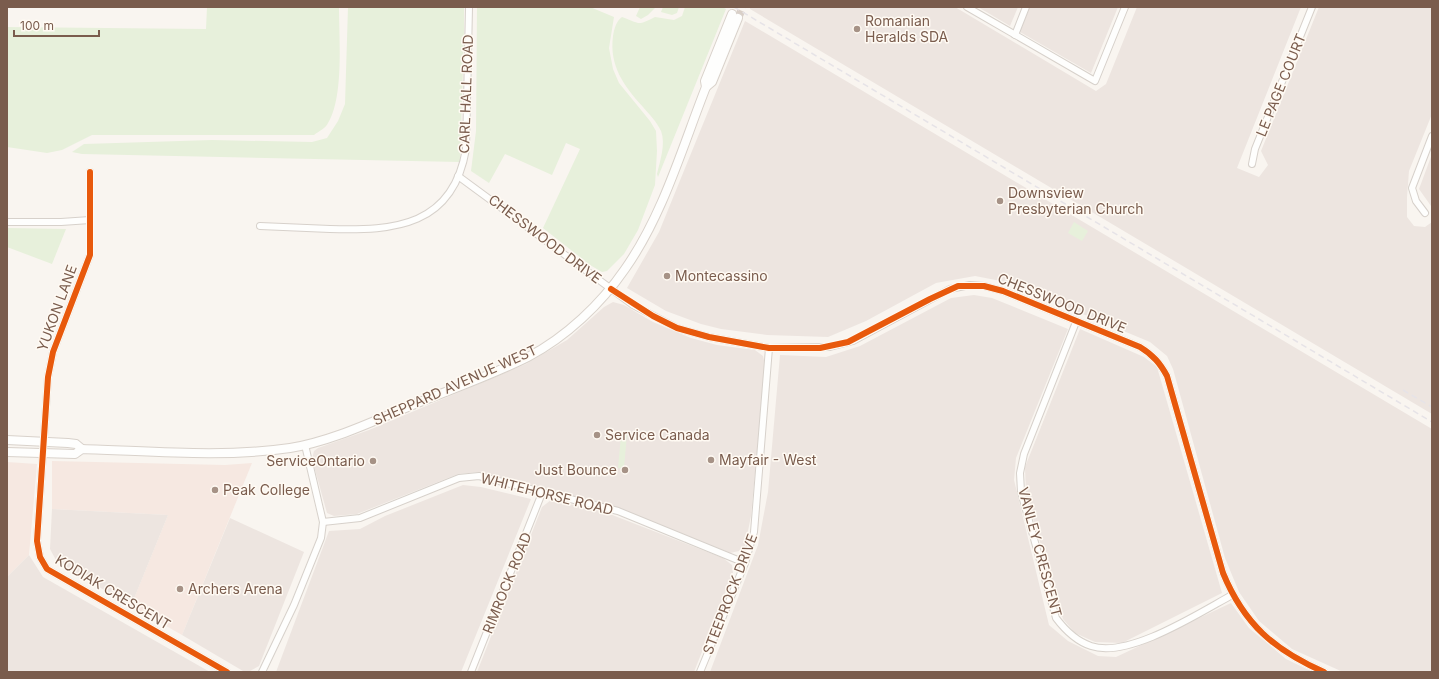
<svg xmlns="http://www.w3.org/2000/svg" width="1439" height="679" font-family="Inter,sans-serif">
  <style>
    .commercial { fill: #f6e8e1 }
    .industrial { fill: #ede5e0 }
    .green { fill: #e7f0db }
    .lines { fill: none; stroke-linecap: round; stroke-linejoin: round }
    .secondary-tunnel { stroke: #d9cfc7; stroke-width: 8; stroke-dasharray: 8 4; stroke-linecap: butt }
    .minor-casing { stroke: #d7d1cb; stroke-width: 8 }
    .secondary-casing { stroke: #d9d2cb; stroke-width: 10 }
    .minor { stroke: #fefefd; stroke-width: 6 }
    .secondary { stroke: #fefefd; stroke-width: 8 }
    .rail { stroke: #e6e3e7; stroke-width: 1.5; stroke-dasharray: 6 4; stroke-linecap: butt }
    .cycleway-casing { stroke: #fffaf3; stroke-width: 8 }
    .cycleway { stroke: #e8590c; stroke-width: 6 }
    .poi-dot { fill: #a69286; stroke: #fffaf3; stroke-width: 1.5 }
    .labels { text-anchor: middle; stroke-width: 3; stroke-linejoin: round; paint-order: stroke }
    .poi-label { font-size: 14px; fill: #7a5c4d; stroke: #fffaf3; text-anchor: start }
    .street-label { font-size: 14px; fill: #7a5c4d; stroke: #fffaf3 }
  </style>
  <rect width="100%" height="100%" fill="#f9f5f0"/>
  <!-- commercial -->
  <g class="commercial">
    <path d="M52 461 225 465 252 463 182 635 131 606 168 515 52 509Z"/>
    <path d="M7 462 37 464 29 555 7 577Z"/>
  </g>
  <!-- industrial -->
  <g class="industrial">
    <path d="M750 7H955L1096 91 1106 84 1137 7H1301L1237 168 1259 177 1268 165 1261 151 1319 7H1432V114L1409 171 1407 197V217L1414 226 1425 227 1432 222V414L750 9Z"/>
    <path d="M978 7H1018L1010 26Z"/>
    <path d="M1030 7H1118L1091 73 1020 32Z"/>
    <path d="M745 21 1432 429V672H1343L1292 649 1259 621 1239 592 1225 558 1173 369 1167 356 1150 342 1006 282 975 276 936 283 866 321 828 337 767 335 721 329 701 324 666 311 627 288 659 232Z"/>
    <path d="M1432 154V210L1431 206 1419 189Z"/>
    <path d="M974 295 992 298 1068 329 1016 458 1014 480 1049 625 1068 641 1098 656 1116 657 1231 603 1249 628 1286 659 1313 672H710L758 545 768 492 780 355 826 357 860 346 951 298Z"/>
    <path d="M613 302 624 305 653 322 691 338 717 345 755 350 763 356 765 364 751 516 745 546 739 551 730 553 610 505 479 472 458 474 357 514 334 516 327 513 312 459 314 451 318 448 369 430 526 364 567 340 604 307Z"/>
    <path d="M1080 329 1144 357 1157 367 1222 593 1122 643 1095 642 1075 633 1063 619 1026 495 1025 467Z"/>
    <path d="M463 485 481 487 531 499 461 672H276L329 531 360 529 385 516Z"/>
    <path d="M551 500 602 511 723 558 732 565 733 573 694 672H477L542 507Z"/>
    <path d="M52 509 168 515 131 606 57 562 50 549Z"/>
    <path d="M230 518 304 552 259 666 250 671H243L182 635Z"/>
    <path d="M29 555 43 577 210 672H7V577Z"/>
  </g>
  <!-- green -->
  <g class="green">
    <path d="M207 7H339C339 38 344 97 328 123 326 128 319 131 314 135H92L62 150 47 153 7 147V27L206 29Z"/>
    <path d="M348 7H464V36L460 162 82 154 72 152 84 144 212 140 312 142 327 138 338 121 345 104Z"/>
    <path d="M477 7H590L614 17 609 48 613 69 619 83 650 121 656 131 657 151 655 185 638 230 624 254 607 271 602 272 590 265 543 228 580 149 566 143 552 175 505 154 489 183 471 171 476 131Z"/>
    <path d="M640 7H656L648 15 641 19 636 16Z"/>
    <path d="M663 7H679L677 13 672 15 661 12Z"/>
    <path d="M685 7H722L726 9 658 177 657 174C660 161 666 144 661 131 657 122 649 114 643 107 624 86 609 66 613 36 614 30 616 21 622 17 641 24 637 26 655 17L674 20 682 16Z"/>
    <path d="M1074 222 1088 231 1082 241 1068 233Z"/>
    <path d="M7 228 66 229 52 264 7 247Z"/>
    <path d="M621 435H627L624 468H618Z"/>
  </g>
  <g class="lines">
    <!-- secondary-tunnel -->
    <path class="secondary-tunnel" d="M738 18 743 7"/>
    <!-- minor casing -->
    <g class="minor-casing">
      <g id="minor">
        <path d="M967 7 1095 81 1125 7"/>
        <path d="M1015 35 1026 7"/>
        <path d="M1252 164 1255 149 1312 7"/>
        <path d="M90 172V255L53 352 48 377 37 541 40 557 47 569 227 672"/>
        <path d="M458 176 633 305 677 328 709 337 769 348 830 347 853 341 950 289 970 285 984 286 1003 291 1140 347C1153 355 1160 363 1167 376L1223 573C1244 624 1274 650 1324 672"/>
        <path d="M1425 213 1416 201 1412 188 1432 136"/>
        <path d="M7 222H61L90 220"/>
        <path d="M260 226C283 227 307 228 330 229 395 231 453 226 466 149L469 7"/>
        <path d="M1076 322 1024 454 1020 473 1021 492 1056 618C1065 630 1076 641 1091 646 1128 659 1199 613 1232 595"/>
        <path d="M323 522 360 518 459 478 479 476 618 511 745 563"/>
        <path d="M262 672 294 605 321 538 323 522 305 445"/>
        <path d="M471 672 542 493"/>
        <path d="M700 672 745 563 754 532 769 348"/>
      </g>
    </g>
    <!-- secondary casing -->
    <g class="secondary-casing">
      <g id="secondary">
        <path d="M706 87 712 82 738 18"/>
        <path d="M7 440 68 443 76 444 82 449"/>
        <path d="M7 452 75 454 82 449C151 451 221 458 290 448 332 441 371 422 410 406 449 390 490 376 528 357 566 337 601 304 625 269 663 215 682 148 706 87L705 81 732 14"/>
      </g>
    </g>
    <!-- minor -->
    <use href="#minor" class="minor"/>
    <!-- secondary -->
    <use href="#secondary" class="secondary"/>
    <!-- rail -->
    <g class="rail">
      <path d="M734 7 1432 422"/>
      <path d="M1403 390 1432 407"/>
    </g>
    <!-- cycleway casing -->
    <g class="cycleway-casing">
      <g id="cycleway">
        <path d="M90 172V255L53 352 48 377 37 541 40 557 47 569 227 672"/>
        <path d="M611 289 653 316 677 328 709 337 769 348H820L848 342 930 299 958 286H984L1003 291 1140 347C1153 355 1160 363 1167 376L1223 573C1244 624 1274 650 1324 672"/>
      </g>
    </g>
    <!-- cycleway -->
    <use href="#cycleway" class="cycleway"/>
  </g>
  <!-- markers -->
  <g class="poi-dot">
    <circle cx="857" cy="29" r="4"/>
    <circle cx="1000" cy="201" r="4"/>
    <circle cx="667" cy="276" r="4"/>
    <circle cx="597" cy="435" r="4"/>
    <circle cx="711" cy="460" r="4"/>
    <circle cx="373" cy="461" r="4"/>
    <circle cx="625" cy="470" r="4"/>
    <circle cx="215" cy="490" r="4"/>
    <circle cx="180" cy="589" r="4"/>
  </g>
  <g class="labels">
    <!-- poi labels -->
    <g class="poi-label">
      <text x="865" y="26">Romanian<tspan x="865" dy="16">Heralds SDA</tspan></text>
      <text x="1008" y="198">Downsview<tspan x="1008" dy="16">Presbyterian Church</tspan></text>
      <text x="675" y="281">Montecassino</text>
      <text x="605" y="440">Service Canada</text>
      <text x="719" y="465">Mayfair - West</text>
      <text x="365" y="466" text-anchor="end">ServiceOntario</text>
      <text x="617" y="475" text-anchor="end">Just Bounce</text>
      <text x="223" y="495">Peak College</text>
      <text x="188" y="594">Archers Arena</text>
    </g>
    <!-- street labels -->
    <g class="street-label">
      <text transform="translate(1281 85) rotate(-68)" y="5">LE PAGE COURT</text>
      <text transform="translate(466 94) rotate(-88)" y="5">CARL HALL ROAD</text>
      <text transform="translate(545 239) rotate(37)" y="5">CHESSWOOD DRIVE</text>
      <text transform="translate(1062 303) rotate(22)" y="5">CHESSWOOD DRIVE</text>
      <text transform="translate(57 308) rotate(-70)" y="5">YUKON LANE</text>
      <text transform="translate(455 385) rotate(-24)" y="5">SHEPPARD AVENUE WEST</text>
      <text transform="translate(547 494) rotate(14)" y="5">WHITEHORSE ROAD</text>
      <text transform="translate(1040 552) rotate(75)" y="5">VANLEY CRESCENT</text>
      <text transform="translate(507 583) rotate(-68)" y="5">RIMROCK ROAD</text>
      <text transform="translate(113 592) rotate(31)" y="5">KODIAK CRESCENT</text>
      <text transform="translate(730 594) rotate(-69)" y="5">STEEPROCK DRIVE</text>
    </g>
  </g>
  <!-- border -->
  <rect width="1439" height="679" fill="none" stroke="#7a5c4d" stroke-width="16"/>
  <!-- scale -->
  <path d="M14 30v6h85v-6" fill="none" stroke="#7a5c4d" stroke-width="2"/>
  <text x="20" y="30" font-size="12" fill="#7a5c4d" stroke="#fffaf3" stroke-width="3" paint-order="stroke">100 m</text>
</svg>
